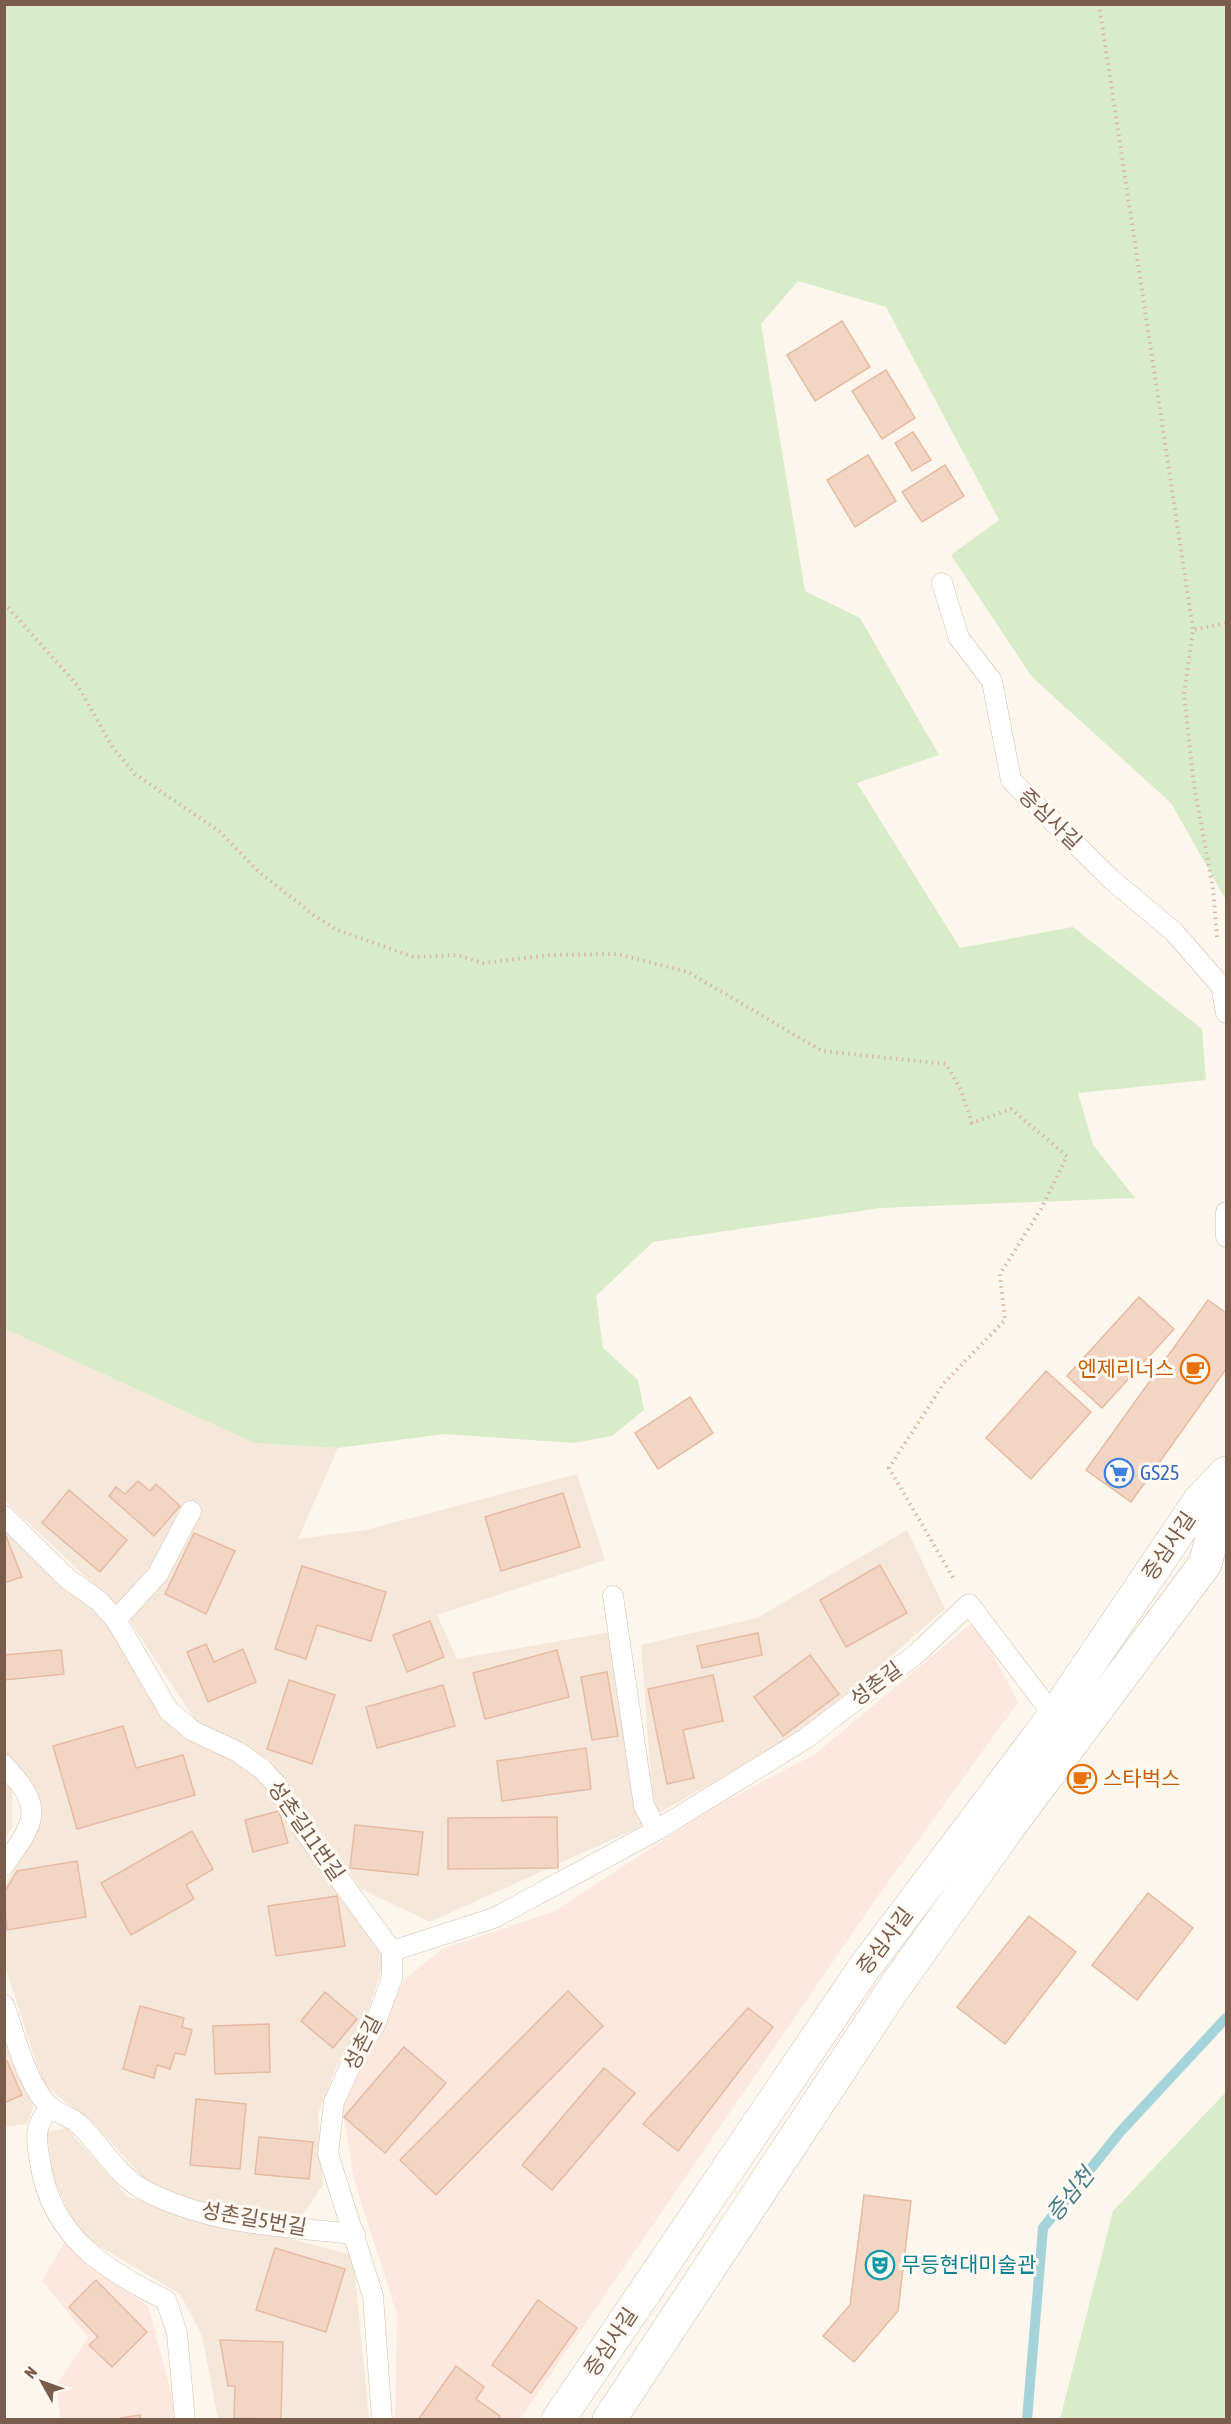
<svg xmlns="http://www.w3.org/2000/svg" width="1231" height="2424" font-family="'Asap Condensed','Noto Sans KR',sans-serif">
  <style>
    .residential { fill: #f5e8da }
    .commercial { fill: #fde8e0 }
    .green { fill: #d8ecc9 }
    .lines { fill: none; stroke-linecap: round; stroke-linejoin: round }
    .stream { stroke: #a5d3da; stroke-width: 10 }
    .building { fill: #f3d5c3; stroke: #e6bba3; stroke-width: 1.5 }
    .service-casing { stroke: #d1beb0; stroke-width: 21 }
    .minor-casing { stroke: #d1beb0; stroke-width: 34 }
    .path { stroke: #d9b8a5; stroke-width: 4; stroke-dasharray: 1.5 4.5; stroke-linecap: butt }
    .service { stroke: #fff; stroke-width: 20 }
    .minor { stroke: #fff; stroke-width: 33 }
    .labels { text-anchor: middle; stroke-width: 6; stroke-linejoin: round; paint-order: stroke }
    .street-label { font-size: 21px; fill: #7a5c4d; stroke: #fffaf3 }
    .food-label { font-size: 21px; fill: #c56008; stroke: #fffaf3; text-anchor: end }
    .shop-label { font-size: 21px; fill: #366cbe; stroke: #fffaf3; text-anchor: start }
    .culture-label { font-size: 21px; fill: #0d838f; stroke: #fffaf3; text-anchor: start }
    .water-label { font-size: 22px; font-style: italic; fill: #437c86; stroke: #fffaf3 }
  </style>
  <rect width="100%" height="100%" fill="#fdf6ec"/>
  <!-- residential -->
  <g class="residential">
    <path d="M5 1329 254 1443 338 1448 298 1539 366 1530 577 1474 605 1560 437 1615 457 1659 610 1632 642 1826 430 1922 361 1889 269 1760 196 1721 125 1614 5 1501Z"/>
    <path d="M4 1523 110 1625 163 1716 257 1775 386 1956 368 2011 337 2065 318 2114 323 2185 301 2217 202 2204 146 2181 95 2125 43 2084 5 1966V1886L42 1814 34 1786 5 1758Z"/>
    <path d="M907 1530 945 1609 835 1705 769 1750 658 1814 652 1791 641 1645 757 1618Z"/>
    <path d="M5 1783 12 1789V1828L5 1838Z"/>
    <path d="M4 2043 33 2107 27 2124 5 2127Z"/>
    <path d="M67 2128 128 2197 353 2255 369 2419H218L202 2335 180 2294 87 2239 73 2222 53 2177 47 2132Z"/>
  </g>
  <!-- commercial -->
  <g class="commercial">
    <path d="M975 1620 1018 1702 875 1900 520 2419H395L397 2314 354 2180 342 2107 404 1980 442 1949 555 1911 712 1808 814 1755Z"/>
    <path d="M65 2241 109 2280 148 2306 178 2419H60L57 2385 88 2337 42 2281Z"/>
  </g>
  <!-- green -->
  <g class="green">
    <path d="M5 4 1226 5V900L1171 803 1032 677 951 555 999 520 886 307 798 281 761 324 805 591 860 618 939 755 857 783 960 948 1073 927 1202 1029 1206 1080 1078 1093 1093 1145 1135 1198 880 1208 653 1242 596 1296 603 1348 638 1380 644 1410 612 1436 574 1443 444 1434 338 1448 254 1443 5 1329Z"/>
    <path d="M1226 2092V2419H1060L1113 2211Z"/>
  </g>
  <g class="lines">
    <!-- stream -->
    <path class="stream" d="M1027 2420 1043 2228 1121 2131 1226 2018"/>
  </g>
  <!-- building -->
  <g class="building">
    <path d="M842 321 870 367 815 401 787 355Z"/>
    <path d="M886 370 915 418 882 439 852 391Z"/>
    <path d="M913 432 931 460 912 471 895 443Z"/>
    <path d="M868 455 896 501 855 527 827 480Z"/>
    <path d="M945 465 964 496 922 522 902 492Z"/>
    <path d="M1139 1297 1174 1329 1102 1408 1067 1376Z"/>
    <path d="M1208 1300 1226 1313V1369L1131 1502 1086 1470Z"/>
    <path d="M1046 1371 1091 1412 1031 1479 986 1438Z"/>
    <path d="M690 1397 713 1433 658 1469 635 1433Z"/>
    <path d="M138 1481 150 1491 156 1484 180 1506 154 1536 109 1496 116 1487 125 1494Z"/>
    <path d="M69 1490 127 1540 100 1572 42 1523Z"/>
    <path d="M563 1493 580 1547 501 1571 485 1517Z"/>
    <path d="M4 1531 22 1577 4 1583Z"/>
    <path d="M194 1533 235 1551 206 1614 165 1594Z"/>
    <path d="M880 1565 907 1613 846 1647 820 1600Z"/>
    <path d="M302 1566 386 1592 371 1641 317 1625 306 1659 275 1649Z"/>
    <path d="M430 1621 444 1657 407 1672 393 1635Z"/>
    <path d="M758 1633 762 1655 702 1668 697 1646Z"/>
    <path d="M206 1644 214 1662 243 1649 256 1682 208 1702 187 1652Z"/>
    <path d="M61 1650 64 1674 4 1680V1655Z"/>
    <path d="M557 1650 569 1697 485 1719 473 1673Z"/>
    <path d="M810 1655 839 1694 783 1736 754 1697Z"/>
    <path d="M607 1672 618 1736 592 1740 581 1677Z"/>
    <path d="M713 1675 723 1721 683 1730 694 1778 667 1784 648 1689Z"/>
    <path d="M289 1680 335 1695 312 1764 267 1749Z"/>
    <path d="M443 1685 455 1726 377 1748 366 1707Z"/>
    <path d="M123 1726 136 1768 183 1755 195 1795 77 1829 53 1746Z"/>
    <path d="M586 1748 591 1789 502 1801 497 1761Z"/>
    <path d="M279 1811 288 1843 253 1852 245 1820Z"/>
    <path d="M557 1817 558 1868 448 1869V1818Z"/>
    <path d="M355 1825 423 1832 418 1875 350 1868Z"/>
    <path d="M192 1831 213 1869 186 1885 194 1899 131 1935 101 1883Z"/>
    <path d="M77 1861 86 1917 7 1930 4 1893 17 1871Z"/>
    <path d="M1148 1893 1193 1928 1137 2000 1092 1965Z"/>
    <path d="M337 1896 345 1946 276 1956 268 1906Z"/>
    <path d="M1029 1916 1076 1952 1005 2044 957 2007Z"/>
    <path d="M568 1991 603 2026 436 2195 400 2160Z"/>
    <path d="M325 1992 357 2019 333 2048 301 2021Z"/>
    <path d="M140 2006 184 2018 182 2027 192 2030 185 2055 175 2053 170 2069 157 2065 154 2078 123 2069Z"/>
    <path d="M748 2008 773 2027 678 2151 643 2124Z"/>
    <path d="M269 2024 270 2072 215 2074 213 2026Z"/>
    <path d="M404 2047 446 2083 385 2153 344 2117Z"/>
    <path d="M7 2061 22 2095 4 2103V2062Z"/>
    <path d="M604 2068 635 2093 552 2190 522 2165Z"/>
    <path d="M196 2099 246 2104 240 2169 190 2165Z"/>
    <path d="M259 2137 313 2142 309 2179 255 2174Z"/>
    <path d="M864 2195 911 2201 898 2311 854 2362 823 2336 850 2305Z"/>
    <path d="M275 2248 345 2269 326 2332 256 2310Z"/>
    <path d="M96 2280 147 2332 112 2367 89 2345 98 2337 69 2307Z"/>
    <path d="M538 2300 577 2328 531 2393 492 2365Z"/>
    <path d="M220 2340 283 2342 281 2419 234 2418 235 2386H228Z"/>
    <path d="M456 2366 484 2387 476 2399 500 2416 498 2420H418Z"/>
    <path d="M140 2415 141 2420H121V2418Z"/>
  </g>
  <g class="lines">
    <!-- service casing -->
    <g class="service-casing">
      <g id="service">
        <path d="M942 583 959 638 992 681 1011 780 1112 880 1174 932 1221 986 1226 1013"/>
        <path d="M1226 1212V1237"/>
        <path d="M4 1516 68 1579 99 1601 116 1620 169 1711 193 1731 238 1752 262 1769 276 1784 302 1828 392 1951"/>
        <path d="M613 1596 644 1806 657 1830"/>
        <path d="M116 1620 158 1574 191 1511"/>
        <path d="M4 1765C44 1808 37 1820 4 1865"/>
        <path d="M392 1951 494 1918 657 1830 805 1739 916 1654 969 1604 1054 1716"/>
        <path d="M4 2005C15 2035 27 2087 51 2108 61 2115 74 2118 82 2127 101 2147 118 2175 142 2189 206 2224 284 2227 355 2234"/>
        <path d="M51 2107C33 2127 36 2137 40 2162 51 2236 104 2270 166 2300L177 2333 185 2420"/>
        <path d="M382 2420 373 2296 328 2154 334 2102 358 2049 374 2027 392 1978V1951"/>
      </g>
    </g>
    <!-- minor casing -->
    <g class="minor-casing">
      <g id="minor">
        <path d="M558 2420 862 1971 1054 1716 1200 1500 1226 1473"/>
        <path d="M609 2420 892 1991 1008 1828 1205 1564 1226 1487"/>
      </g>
    </g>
    <!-- path -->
    <g class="path">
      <path d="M1099 4 1193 630"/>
      <path d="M4 603 78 686 113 748 135 774 219 831 259 872 315 916 337 930 414 957 457 955 483 963 550 955 617 954 688 972 822 1051 946 1064 961 1090 972 1123 1011 1109 1067 1156 1041 1209 1000 1274 1005 1320 944 1383 889 1468 955 1581"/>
      <path d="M1217 937 1213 889 1194 785 1184 694 1193 630 1226 623"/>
    </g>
    <!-- service -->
    <use href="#service" class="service"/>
    <!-- minor -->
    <use href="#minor" class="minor"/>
  </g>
  <!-- icons -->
  <defs>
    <g id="cafe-ring" transform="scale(1.5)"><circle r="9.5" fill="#fffaf3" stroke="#e8710a" stroke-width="1.5"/><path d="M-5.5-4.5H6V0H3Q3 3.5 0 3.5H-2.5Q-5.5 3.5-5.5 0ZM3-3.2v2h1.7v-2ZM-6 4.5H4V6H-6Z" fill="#e8710a"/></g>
    <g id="supermarket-ring" transform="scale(1.5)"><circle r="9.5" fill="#fffaf3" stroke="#3f7fe0" stroke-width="1.5"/><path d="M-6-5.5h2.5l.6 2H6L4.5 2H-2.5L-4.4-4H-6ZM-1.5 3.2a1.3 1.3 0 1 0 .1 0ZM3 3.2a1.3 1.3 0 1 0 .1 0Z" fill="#3f7fe0"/></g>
    <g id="theatre-ring" transform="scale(1.5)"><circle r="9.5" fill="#fffaf3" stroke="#0f9aa8" stroke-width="1.5"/><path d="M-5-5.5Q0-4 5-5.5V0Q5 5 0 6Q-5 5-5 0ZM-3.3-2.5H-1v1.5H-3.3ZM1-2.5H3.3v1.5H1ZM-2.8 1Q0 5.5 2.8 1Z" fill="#0f9aa8"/></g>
  </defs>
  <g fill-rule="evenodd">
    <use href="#cafe-ring" x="1195" y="1369"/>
    <use href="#supermarket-ring" x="1119" y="1473"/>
    <use href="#cafe-ring" x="1082" y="1779"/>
    <use href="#theatre-ring" x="880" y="2265"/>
  </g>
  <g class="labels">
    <!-- street labels -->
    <g class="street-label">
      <text transform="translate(1050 819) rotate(44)" y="7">증심사길</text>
      <text transform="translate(1169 1546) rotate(-56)" y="7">증심사길</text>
      <text transform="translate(876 1684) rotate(-37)" y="7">성촌길</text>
      <text transform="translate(306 1831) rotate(55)" y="7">성촌길11번길</text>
      <text transform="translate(885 1941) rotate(-53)" y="7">증심사길</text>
      <text transform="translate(363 2043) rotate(-63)" y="7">성촌길</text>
      <text transform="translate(254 2219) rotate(10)" y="7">성촌길5번길</text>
      <text transform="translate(611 2342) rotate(-56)" y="7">증심사길</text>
    </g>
    <!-- food labels -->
    <g class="food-label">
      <text x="1174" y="1376">엔제리너스</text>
      <text x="1103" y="1786" text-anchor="start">스타벅스</text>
    </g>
    <!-- shop labels -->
    <g class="shop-label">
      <text x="1140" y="1480">GS25</text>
    </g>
    <!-- culture labels -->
    <g class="culture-label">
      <text x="901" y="2272">무등현대미술관</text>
    </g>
    <!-- water labels -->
    <g class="water-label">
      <text transform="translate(1070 2194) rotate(-51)" y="8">증심천</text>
    </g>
  </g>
  <!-- border -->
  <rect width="1231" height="2424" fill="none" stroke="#7a5c4d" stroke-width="12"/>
  <!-- north arrow -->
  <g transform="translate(42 2382) rotate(310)" stroke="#fffaf3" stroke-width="4.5" paint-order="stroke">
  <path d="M0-4.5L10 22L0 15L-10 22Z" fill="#7a5c4d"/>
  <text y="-9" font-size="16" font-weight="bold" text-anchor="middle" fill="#7a5c4d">N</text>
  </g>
</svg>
